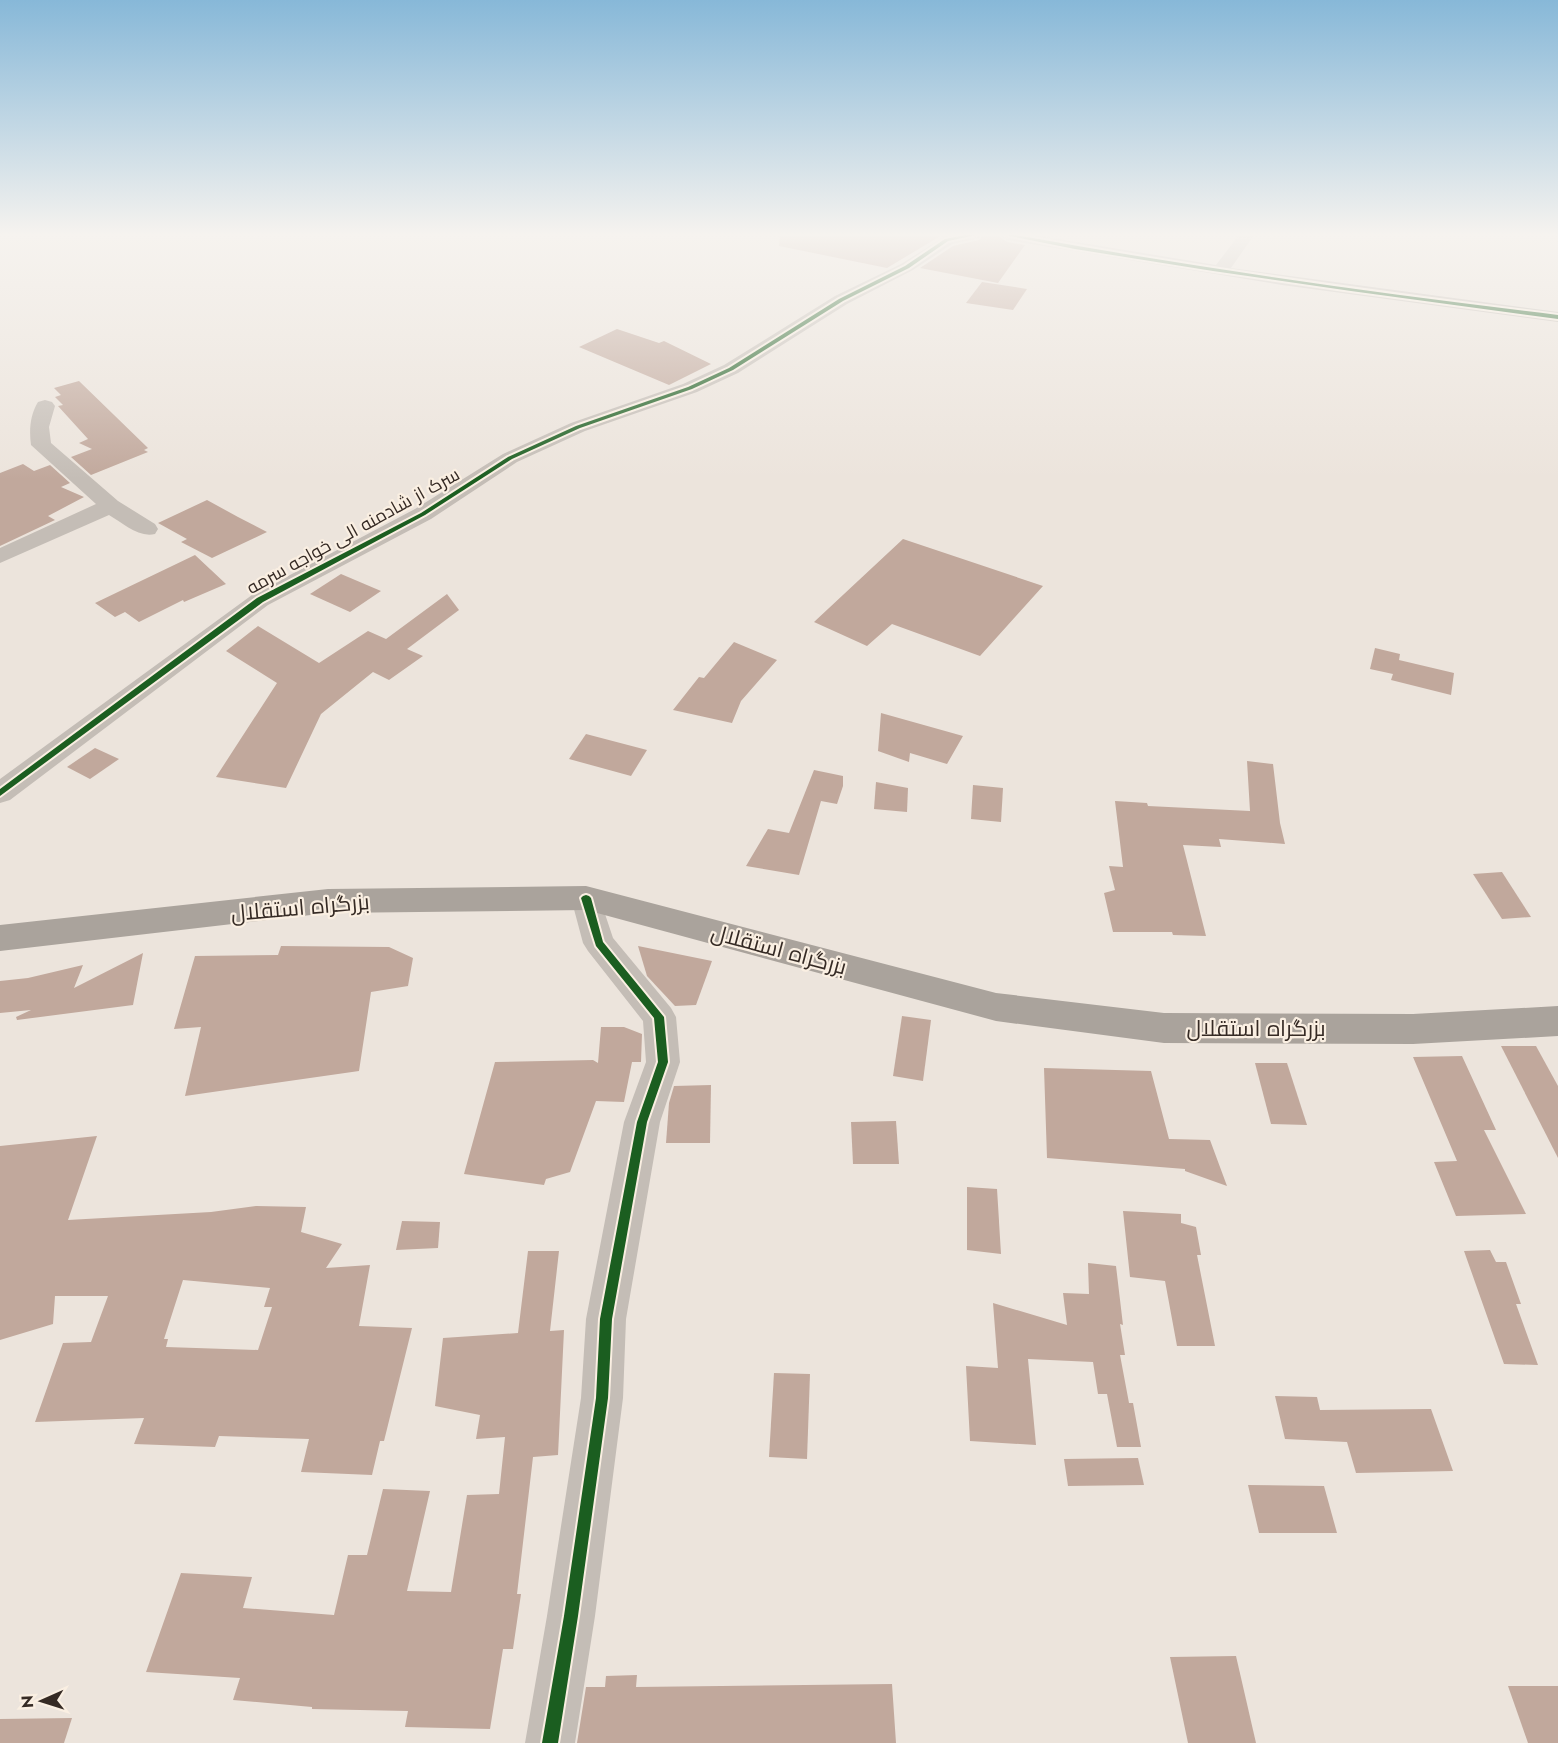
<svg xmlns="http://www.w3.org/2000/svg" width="1558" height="1743" font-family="Jost,Cairo,sans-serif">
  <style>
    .building { fill: #c1a89c; fill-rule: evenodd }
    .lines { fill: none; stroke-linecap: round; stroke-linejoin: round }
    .minor { fill: #c4bdb6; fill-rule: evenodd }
    .highway { fill: #aaa39c; fill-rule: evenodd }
    .cycleway-casing { stroke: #faefe2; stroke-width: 4 }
    .cycleway { fill: #1b5e20; fill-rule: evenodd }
    .labels { text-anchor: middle; stroke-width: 4.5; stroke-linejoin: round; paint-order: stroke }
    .far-street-label { font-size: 18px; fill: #352a24; stroke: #faefe2 }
    .street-label { font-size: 22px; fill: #352a24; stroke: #faefe2 }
  </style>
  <rect width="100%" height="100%" fill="#ece4dc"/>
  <!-- building -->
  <g class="building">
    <path d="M780 235H942L887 268 779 246Z"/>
    <path d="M983 235H998L1007 242 1025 245 998 283 920 268 953 246 979 240Z"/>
    <path d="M982 282 1027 289 1013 310 966 303Z"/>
    <path d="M617 329 659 343 664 341 711 364 669 385 579 347Z"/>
    <path d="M79 381 148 448 144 450 148 452 91 475 71 457 92 449 79 443 88 439 58 406 63 405 55 397 61 395 54 388Z"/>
    <path d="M23 464 34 471 50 465 70 483 61 487 84 497 48 516 55 520 0 546V473Z"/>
    <path d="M207 500 238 517 267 532 212 558 181 542 187 539 158 523Z"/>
    <path d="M903 539 1043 586 980 656 892 624 867 646 814 622Z"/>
    <path d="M195 555 226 584 184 602 183 600 139 622 125 612 115 617 95 603Z"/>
    <path d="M341 574 381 591 350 612 310 594Z"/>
    <path d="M447 594 459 610 407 649 423 656 389 680 373 672 321 714 286 788 216 777 277 683 226 651 258 626 319 663 368 631 386 639Z"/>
    <path d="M734 642 777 660 741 701 732 723 673 710 699 677 704 678Z"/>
    <path d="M1375 648 1400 654 1399 660 1454 673 1451 695 1391 680 1393 674 1370 669Z"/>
    <path d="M881 713 963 736 947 764 910 753 909 762 878 751Z"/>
    <path d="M586 734 647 750 631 776 569 759Z"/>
    <path d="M95 748 119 759 90 779 67 767Z"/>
    <path d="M1247 761 1273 764 1280 823 1285 844 1219 839 1221 847 1183 845 1206 936 1173 935 1172 932H1113L1104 893 1115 890 1109 866 1123 867 1115 801 1147 803 1148 806 1250 811Z"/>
    <path d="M814 770 843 776V786L837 804 821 801 799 875 746 866 768 829 789 833Z"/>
    <path d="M876 782 908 788 907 812 874 809Z"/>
    <path d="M973 785 1003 788 1001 822 971 819Z"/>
    <path d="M1502 872 1531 917 1502 919 1473 874Z"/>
    <path d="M281 946 389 947 413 958 408 986 371 992 359 1071 185 1096 201 1027 174 1029 195 956 278 955Z"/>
    <path d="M638 946 712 961 696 1005 675 1006 647 976Z"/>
    <path d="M143 953 133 1005 17 1020 16 1017 31 1010 0 1013V981L28 978 83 965 74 988Z"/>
    <path d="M902 1016 931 1020 923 1081 893 1076Z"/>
    <path d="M601 1027H624L642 1034 641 1062H632L624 1102 596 1101 570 1172 546 1179 544 1185 464 1174 495 1062 593 1060 598 1063Z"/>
    <path d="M1501 1046H1536L1558 1086V1158Z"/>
    <path d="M1462 1056 1496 1130H1484L1526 1214 1456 1216 1434 1162 1457 1161 1413 1057Z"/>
    <path d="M1255 1063H1287L1307 1125 1271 1124Z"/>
    <path d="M1044 1068 1151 1071 1169 1139 1210 1140 1227 1186 1185 1171V1169L1047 1158Z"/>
    <path d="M711 1085 710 1143H666L669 1103 674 1086Z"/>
    <path d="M896 1121 899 1164H853L851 1122Z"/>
    <path d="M97 1136 68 1220 211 1212 256 1206 306 1207 301 1232 342 1244 326 1268 370 1265 359 1326 412 1328 384 1441H380L372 1475 301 1472 309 1439 219 1436 215 1447 134 1444 144 1418 35 1422 63 1343 91 1342 108 1296H55L53 1324 0 1340V1146ZM183 1280 270 1288 264 1307H272L258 1350 166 1347 168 1339H164Z"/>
    <path d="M967 1187 997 1189 1001 1254 967 1250Z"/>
    <path d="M1123 1211 1181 1214V1223L1196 1227 1201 1255H1197L1215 1346H1177L1165 1281 1130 1277Z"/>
    <path d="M402 1221 440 1222 438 1248 396 1250Z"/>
    <path d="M1490 1250 1496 1262H1506L1521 1304H1516L1538 1365 1504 1364 1464 1251Z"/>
    <path d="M528 1251H559L550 1331 564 1330 558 1455 533 1457 517 1594H521L513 1649H503L490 1729 405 1727 408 1711 312 1709V1707L233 1700 240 1678 146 1672 181 1573 252 1577 243 1608 334 1615 348 1555H367L383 1489 430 1491 407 1591 451 1592 467 1495 499 1494 505 1437 476 1439 480 1415 435 1406 443 1338 518 1333Z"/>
    <path d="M1088 1263 1116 1266 1123 1325 1120 1324 1125 1355H1120L1129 1403H1133L1141 1447H1117L1107 1394H1098L1093 1362 1028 1359 1036 1445 970 1441 966 1366 998 1368 993 1303 1067 1325 1063 1293 1089 1294Z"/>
    <path d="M774 1373 810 1374 807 1459 769 1457Z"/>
    <path d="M1275 1396 1317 1397 1320 1410 1431 1409 1453 1471 1356 1473 1347 1442 1285 1439Z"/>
    <path d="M1138 1458 1144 1485 1068 1486 1064 1459Z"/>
    <path d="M1248 1485 1324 1486 1337 1533H1259Z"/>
    <path d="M1236 1656 1256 1743H1188L1170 1657Z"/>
    <path d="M637 1675 636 1687 892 1684 896 1743H577L586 1687H605L606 1676Z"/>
    <path d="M1508 1686H1558V1743H1528Z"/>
    <path d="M72 1718 64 1743H0V1719Z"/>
  </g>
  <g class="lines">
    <!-- minor -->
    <g class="minor">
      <path d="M947 235H981L979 238 952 244 913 270 847 304 738 373 697 392 585 431 517 462 431 519 268 605 10 800 0 803V779L252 595 415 509 503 454 571 423 683 384 724 365 835 296 901 264Z"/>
      <path d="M1000 235H1034L1216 265 1239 235H1254L1231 268 1558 312V322L1282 285 1007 240Z"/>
      <path d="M45 400 52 402 55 406 49 427 51 443 118 501 155 524 158 529 155 534C138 538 123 523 109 515L0 563V548L96 504 31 445C29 430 30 415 38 402Z"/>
      <path d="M586 887 597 890 613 938 671 1008 676 1017 680 1062 660 1122 626 1319 623 1398 595 1616 575 1743H525L547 1616 581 1398 586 1319 624 1122 646 1062 643 1021 588 951 583 943 571 898 575 890Z"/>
    </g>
    <!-- highway -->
    <path class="highway" d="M586 886 996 993 1164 1013 1413 1014 1558 1006V1036L1413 1044 1164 1043 996 1021 586 910 328 913 0 951V925L328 889Z"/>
    <!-- cycleway casing -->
    <g class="cycleway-casing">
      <g id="cycleway">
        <path d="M965 235H976L948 241 909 268 843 301 733 370 692 389 580 428 512 459 425 515 263 602 0 796V789L257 598 421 513 508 457 576 426 688 387 729 368 839 299 905 266 945 239Z"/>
        <path d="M1005 235H1016C1196 268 1377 293 1558 315V319L1351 291 1213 271 1075 249Z"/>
        <path d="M586 895 589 896 591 898 603 942 664 1017 668 1062 647 1122 612 1319 608 1398 578 1616 558 1743H542L564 1616 596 1398 600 1319 637 1122 658 1062 654 1018 596 946 581 898 583 896Z"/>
      </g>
    </g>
    <!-- cycleway -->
    <use href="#cycleway" class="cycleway"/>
  </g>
  <!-- sky -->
  <linearGradient id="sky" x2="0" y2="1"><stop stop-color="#87b8d8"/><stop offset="0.49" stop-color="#f6f3ef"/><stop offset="1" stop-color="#f6f3ef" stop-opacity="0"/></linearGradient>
  <rect width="1558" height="479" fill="url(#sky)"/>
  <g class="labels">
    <!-- far-street labels -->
    <g class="far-street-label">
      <text transform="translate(353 531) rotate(-29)" y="6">سرک از شادمنه الی خواجه سرمه</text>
    </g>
    <!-- street labels -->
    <g class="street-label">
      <text transform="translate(300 907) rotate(-5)" y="8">بزرگراه استقلال</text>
      <text transform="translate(779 949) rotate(15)" y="8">بزرگراه استقلال</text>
      <text x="1256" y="1036">بزرگراه استقلال</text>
    </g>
  </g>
  <!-- north arrow -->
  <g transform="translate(42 1701) rotate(267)" stroke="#faefe2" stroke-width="4.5" paint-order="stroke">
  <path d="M0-4.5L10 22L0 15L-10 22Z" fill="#352a24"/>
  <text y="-9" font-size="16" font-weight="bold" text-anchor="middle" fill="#352a24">N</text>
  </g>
</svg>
